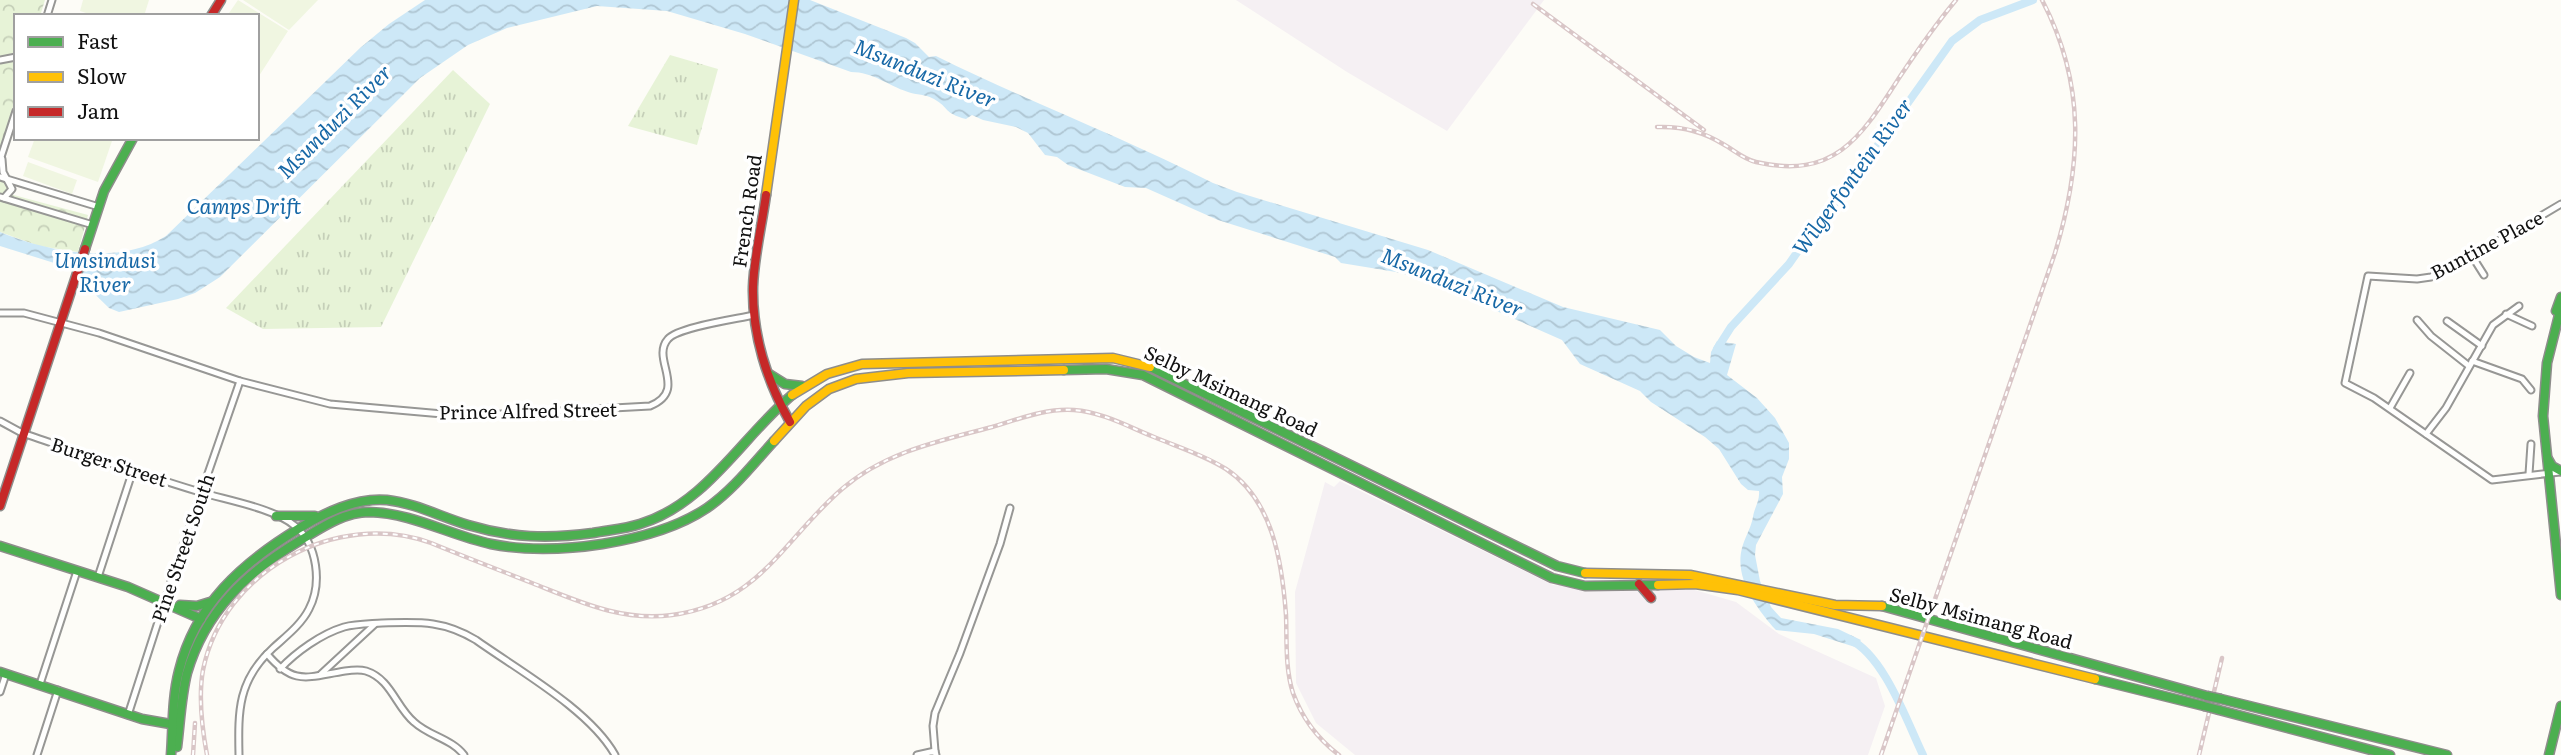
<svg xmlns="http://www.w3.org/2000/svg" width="2561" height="755" font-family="Literata,serif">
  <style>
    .industrial { fill: #f5f0f3 }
    .grass { fill: url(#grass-tufts) }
    .park { fill: url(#park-crowns) }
    .pitch { fill: #f0f6e1 }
    .water { fill: url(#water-waves) }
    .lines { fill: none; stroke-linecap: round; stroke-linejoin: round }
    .river { stroke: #cde8f7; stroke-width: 8 }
    .street-casing { stroke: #979795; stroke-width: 9 }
    .fast-casing { stroke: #8e8d8b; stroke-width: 11 }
    .slow-casing { stroke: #8e8d8b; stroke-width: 11 }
    .jam-casing { stroke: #8e8d8b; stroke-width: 11 }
    .street { stroke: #fffffe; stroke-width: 5 }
    .fast { stroke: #4caf50; stroke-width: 8 }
    .slow { stroke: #ffc107; stroke-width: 8 }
    .jam { stroke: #c62828; stroke-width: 8 }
    .rail-casing { stroke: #d9c6c7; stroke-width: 4.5 }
    .rail { stroke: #fff; stroke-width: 2; stroke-dasharray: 5; stroke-linecap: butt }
    .fast-bridge-casing { stroke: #8e8d8b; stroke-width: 11; stroke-linecap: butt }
    .fast-bridge { stroke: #4caf50; stroke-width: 8 }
    .labels { text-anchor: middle; stroke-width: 7; stroke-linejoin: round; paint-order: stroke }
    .street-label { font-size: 19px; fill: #111; stroke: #fff }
    .water-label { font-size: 21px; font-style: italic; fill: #1768a6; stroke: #fff }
  </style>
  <defs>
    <pattern id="grass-tufts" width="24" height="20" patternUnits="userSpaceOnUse" patternTransform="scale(1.75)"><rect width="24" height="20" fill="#e7f3d7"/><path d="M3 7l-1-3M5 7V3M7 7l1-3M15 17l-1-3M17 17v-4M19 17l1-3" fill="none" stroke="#c5cfb8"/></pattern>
    <pattern id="park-crowns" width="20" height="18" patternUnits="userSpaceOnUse" patternTransform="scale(1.75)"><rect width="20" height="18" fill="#e7f3d7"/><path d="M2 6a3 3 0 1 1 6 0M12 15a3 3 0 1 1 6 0" fill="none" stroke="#c5cfb8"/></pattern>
    <pattern id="water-waves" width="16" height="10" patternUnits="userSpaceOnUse" patternTransform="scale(1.75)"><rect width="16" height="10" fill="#cde8f7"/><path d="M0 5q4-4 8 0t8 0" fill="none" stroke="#afc6d3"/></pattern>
  </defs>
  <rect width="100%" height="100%" fill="#fdfcf7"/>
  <!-- industrial -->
  <g class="industrial">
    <path d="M1236 0H1544L1447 131 1347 72Z"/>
    <path d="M1340 481 1553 585 1602 590 1674 584 1736 602 1779 634 1876 678 1885 706 1868 755H1355L1316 723 1296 683 1295 592 1325 482 1334 487Z"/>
  </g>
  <!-- grass -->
  <g class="grass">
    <path d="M670 55 718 69 697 145 628 126Z"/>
    <path d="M453 70 490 104 381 327 263 329 226 308Z"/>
  </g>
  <!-- park -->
  <g class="park">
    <path d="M0 0H45L40 16H16V94L0 160Z"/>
    <path d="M0 176 10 194 88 215 78 252 39 246 0 232Z"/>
  </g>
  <!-- pitch -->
  <g class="pitch">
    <path d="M83 0H149L144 16H95L80 11Z"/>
    <path d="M238 0 288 31 257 79V16H227Z"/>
    <path d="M243 0H318L289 30Z"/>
    <path d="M35 138H113L98 182 28 157Z"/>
    <path d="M28 162 77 180 72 194 23 176Z"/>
  </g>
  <!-- water -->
  <path class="water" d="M425 0H810L906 38 915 43 929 57 936 56C1027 101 1122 137 1213 183L1237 192 1428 250 1563 307 1660 330 1676 346 1694 357 1710 363 1711 352 1717 341 1736 344 1727 375 1757 398 1775 418 1789 443V459L1782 477 1783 494 1756 545 1755 555 1760 581 1771 607 1781 618 1838 629 1861 640 1855 647 1814 634 1776 630C1757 609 1734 578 1742 548 1745 537 1751 528 1753 517 1754 508 1760 501 1759 491L1748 490 1741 484 1719 449 1705 437 1651 402 1640 391 1580 364 1562 340 1424 279 1396 272 1341 263 1335 257 1218 220 1146 188 1125 187 1068 165 1057 157 1045 155 1028 133 1016 127 983 120 972 115 966 119C943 113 950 108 934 99 926 94 916 95 908 92 887 85 873 72 851 72L745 34 667 11 597 6 507 28 468 45 420 78 220 277 195 293 178 299 119 312 109 308 67 267 0 246V232C48 252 120 266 166 236L360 48 389 24Z"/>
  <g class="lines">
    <!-- river -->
    <g class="river">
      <path d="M1717 349 1731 327 1789 264 1812 231 1848 187 1952 41 1980 20 2033 0"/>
      <path d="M1849 639C1884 655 1907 722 1923 755"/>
    </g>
    <!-- street casing -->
    <g class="street-casing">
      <g id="street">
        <path d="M47 16 52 0"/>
        <path d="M0 60 16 57"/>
        <path d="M2 159 3 172 12 189 4 198"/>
        <path d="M0 160 16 111"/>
        <path d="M0 177 99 207"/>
        <path d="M0 197 93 225"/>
        <path d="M2472 256 2484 275"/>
        <path d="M0 313H24L99 333 240 381 330 404 465 416 650 406C689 390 650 359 668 339 678 327 737 319 754 315"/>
        <path d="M2506 314 2532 326"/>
        <path d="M2417 320 2431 336 2469 366"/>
        <path d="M2447 321 2482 346"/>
        <path d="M2472 361 2522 379 2531 390"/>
        <path d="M2390 408 2410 373"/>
        <path d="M0 421 22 433C81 453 140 474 200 492 226 500 274 508 295 526 318 545 322 584 309 609 301 625 285 637 273 648 238 680 238 710 239 755"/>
        <path d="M2426 434 2446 408 2493 325 2519 306"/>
        <path d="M2560 472 2492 480 2374 398 2345 383 2368 276 2417 279 2431 277 2509 235 2561 204"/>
        <path d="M2529 474 2531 444"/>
        <path d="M98 577 133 470"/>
        <path d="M267 654C294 686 307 677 345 671 352 670 359 669 366 671 391 679 396 707 414 722 429 736 452 739 464 755"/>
        <path d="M280 669C296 652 321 634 344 627 356 624 369 624 382 623 419 622 443 620 476 640 518 670 590 710 615 755"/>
        <path d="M321 674 375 624"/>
        <path d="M40 684 77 571"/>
        <path d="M0 692 6 674"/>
        <path d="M128 715 178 560 240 381"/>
        <path d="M935 751 933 726 935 713 960 653 1000 544 1010 508"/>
        <path d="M37 755 58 690"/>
        <path d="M917 755 935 751 936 755"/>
      </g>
    </g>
    <!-- fast casing -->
    <g class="fast-casing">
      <g id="fast">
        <path d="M85 249 104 191 133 138"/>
        <path d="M2561 307 2547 363 2543 416 2561 595"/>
        <path d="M2556 311 2561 297"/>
        <path d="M1150 367 1557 566 1585 573"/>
        <path d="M1064 370 1106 369 1143 375 1552 578 1585 586 1658 585"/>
        <path d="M769 374 785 384 802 386"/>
        <path d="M2548 459 2552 466 2561 471"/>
        <path d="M276 516H315"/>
        <path d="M0 546 128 587 201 619"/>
        <path d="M180 605 197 606 210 602"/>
        <path d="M1882 606 2207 696"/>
        <path d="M0 672 142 719 176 725"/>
        <path d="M2095 679 2204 706"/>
        <path d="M2221 699 2447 755"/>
        <path d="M2219 710 2390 755"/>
        <path d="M177 747C180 723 181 697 187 673 205 611 247 572 301 540 321 528 344 512 369 512 413 513 449 535 491 544 552 557 655 543 707 508 733 490 753 464 774 441"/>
        <path d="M171 755C173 727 172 698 179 671 195 605 242 563 298 529 324 513 356 497 387 500 415 503 441 517 468 525 511 538 549 539 593 533 609 530 625 529 640 524 706 504 742 437 792 395"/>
        <path d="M2549 755 2561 706"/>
      </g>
    </g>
    <!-- slow casing -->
    <g class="slow-casing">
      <g id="slow">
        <path d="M766 195 794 0"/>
        <path d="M792 395 827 374 862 364 1113 358 1150 367"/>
        <path d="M774 441 806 406 829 389 856 379 908 373 1064 370"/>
        <path d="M1585 573 1690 575 1835 605 1882 606"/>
        <path d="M1658 585 1695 584 1738 590 2095 679"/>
      </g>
    </g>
    <!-- jam casing -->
    <g class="jam-casing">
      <g id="jam">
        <path d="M211 16 221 0"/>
        <path d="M766 195C762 225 754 256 753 287 752 334 767 382 790 422"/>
        <path d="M0 506 85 249"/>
        <path d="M1639 584 1651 598"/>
      </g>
    </g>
    <!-- street -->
    <use href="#street" class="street"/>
    <!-- fast -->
    <use href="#fast" class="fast"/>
    <!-- slow -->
    <use href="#slow" class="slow"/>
    <!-- jam -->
    <use href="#jam" class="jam"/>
    <!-- rail casing -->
    <g class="rail-casing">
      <g id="rail">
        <path d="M1533 4 1704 130"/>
        <path d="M1657 127C1681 126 1702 131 1723 144 1734 150 1743 159 1756 162 1835 180 1861 137 1899 78 1917 51 1935 25 1956 0"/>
        <path d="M193 755 195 723"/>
        <path d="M207 755C202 728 198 698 203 670 223 570 338 509 431 543 465 557 499 570 532 583 578 601 622 622 672 615 760 603 783 540 842 489 885 452 939 441 992 427 1019 419 1046 408 1074 410 1102 412 1129 427 1154 437 1178 447 1204 455 1226 469 1273 500 1282 562 1286 615 1287 641 1285 668 1293 693 1302 718 1318 739 1339 755"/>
        <path d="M1881 755 2055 253C2082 164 2086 84 2042 0"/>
        <path d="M2199 755 2222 658"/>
      </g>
    </g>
    <!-- rail -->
    <use href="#rail" class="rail"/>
    <!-- fast-bridge casing -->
    <g class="fast-bridge-casing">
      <g id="fast-bridge">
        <path d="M2207 696 2221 699"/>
        <path d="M2204 706 2219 710"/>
      </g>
    </g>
    <!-- fast-bridge -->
    <use href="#fast-bridge" class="fast-bridge"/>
  </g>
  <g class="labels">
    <!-- street labels -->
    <g class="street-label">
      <text transform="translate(747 211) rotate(-82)" y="7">French Road</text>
      <text transform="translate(2487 245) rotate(-28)" y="7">Buntine Place</text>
      <text transform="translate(1231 391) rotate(25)" y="7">Selby Msimang Road</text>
      <text transform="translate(528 411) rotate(-1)" y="7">Prince Alfred Street</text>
      <text transform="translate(109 462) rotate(18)" y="7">Burger Street</text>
      <text transform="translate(183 548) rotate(-71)" y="7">Pine Street South</text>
      <text transform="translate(1981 618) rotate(15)" y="7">Selby Msimang Road</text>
    </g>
    <!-- water labels -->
    <g class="water-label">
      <text transform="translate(925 74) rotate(22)" y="7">Msunduzi River</text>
      <text transform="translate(335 122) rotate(-45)" y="7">Msunduzi River</text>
      <text transform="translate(1853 177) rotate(-54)" y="7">Wilgerfontein River</text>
      <text x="244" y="214">Camps Drift</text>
      <text x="105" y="268">Umsindusi<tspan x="105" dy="24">River</tspan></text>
      <text transform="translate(1452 283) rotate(22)" y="7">Msunduzi River</text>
    </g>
  </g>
  <!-- legend -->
  <rect x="14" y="14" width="245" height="126" fill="#ffffff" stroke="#a0a0a0" stroke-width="2"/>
  <rect x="28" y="37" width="35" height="10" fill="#4caf50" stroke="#a0a0a0" stroke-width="2"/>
  <text x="77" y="49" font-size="21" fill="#111111">Fast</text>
  <rect x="28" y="72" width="35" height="10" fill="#ffc107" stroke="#a0a0a0" stroke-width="2"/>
  <text x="77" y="84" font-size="21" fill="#111111">Slow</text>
  <rect x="28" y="107" width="35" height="10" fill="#c62828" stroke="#a0a0a0" stroke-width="2"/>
  <text x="77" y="119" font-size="21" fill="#111111">Jam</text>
</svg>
